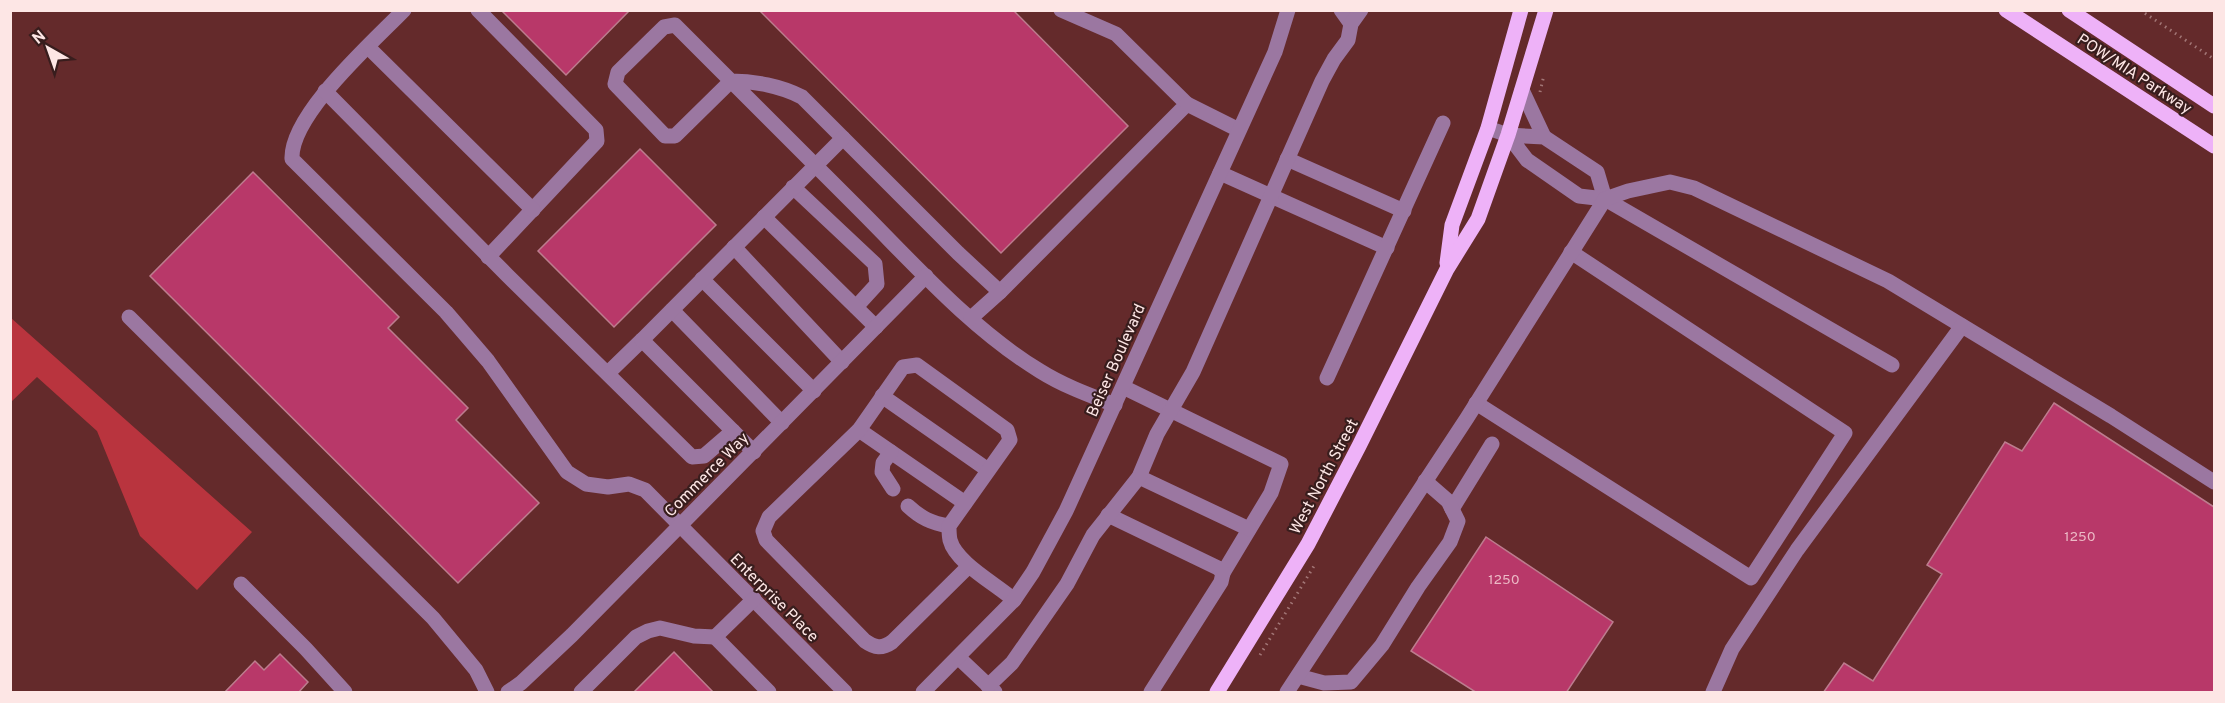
<svg xmlns="http://www.w3.org/2000/svg" width="2225" height="703" font-family="Overpass,sans-serif">
  <style>
    .forest { fill: #b9343e }
    .building { fill: #b83869; stroke: #bd7c8e; stroke-width: 1.5 }
    .lines { fill: none; stroke-linecap: round; stroke-linejoin: round }
    .path { stroke: #a27676; stroke-width: 3; stroke-dasharray: 1.5 4.5; stroke-linecap: butt }
    .minor { stroke: #9b77a1; stroke-width: 15 }
    .major { stroke: #eeb2f8; stroke-width: 15 }
    .labels { text-anchor: middle; stroke-width: 4.5; stroke-linejoin: round; paint-order: stroke }
    .number-label { font-size: 14px; fill: #ecbac6 }
    .street-label { font-size: 16px; fill: #fde6e5; stroke: #381d1d }
  </style>
  <rect width="100%" height="100%" fill="#642a2b"/>
  <!-- forest -->
  <path class="forest" d="M11 318 252 532 197 590 140 536 97 431 37 377 11 402Z"/>
  <!-- building -->
  <g class="building">
    <path d="M501 10H630L566 75Z"/>
    <path d="M759 10H1013L1128 126 1001 253Z"/>
    <path d="M640 149 716 225 614 327 538 251Z"/>
    <path d="M253 172 399 317 388 328 468 408 456 420 539 503 458 583 150 276Z"/>
    <path d="M2054 403 2214 507V693H1823L1844 663 1873 681 1942 574 1927 565 2005 442 2022 451Z"/>
    <path d="M1486 537 1613 622 1566 693H1477L1411 651Z"/>
    <path d="M674 652 714 693H633Z"/>
    <path d="M280 654 308 682 298 693H224L255 661 264 670Z"/>
  </g>
  <g class="lines">
    <!-- path -->
    <g class="path">
      <path d="M2140 10 2214 59"/>
      <path d="M1540 92 1544 75"/>
      <path d="M1260 655 1314 566"/>
    </g>
    <!-- minor -->
    <g class="minor">
      <path d="M404 10C373 42 290 115 292 159L446 312 488 361 567 472 586 484 608 487 629 484 645 490 845 692"/>
      <path d="M478 10 596 130 597 141 488 257"/>
      <path d="M1061 10 1116 34 1187 104 1000 292 958 253 802 97C781 86 754 81 731 81L675 136H665L615 84 618 72 664 27 675 25C736 86 797 147 858 208 915 265 971 329 1040 371 1064 386 1089 395 1115 405"/>
      <path d="M1341 10 1351 24"/>
      <path d="M368 47 533 210"/>
      <path d="M1522 90 1544 137"/>
      <path d="M325 91 507 275 692 457 704 456 733 431"/>
      <path d="M1187 104 1239 130"/>
      <path d="M1488 128 1508 135 1544 137 1597 172 1605 199 1579 196 1527 160 1508 135"/>
      <path d="M1287 159 1404 211"/>
      <path d="M1220 173 1387 248"/>
      <path d="M793 187 875 264 877 284 856 307"/>
      <path d="M1605 199 1892 365"/>
      <path d="M764 217 876 327"/>
      <path d="M734 247 842 362"/>
      <path d="M702 279 814 391"/>
      <path d="M672 310 782 423"/>
      <path d="M129 317 433 618 476 670 487 692"/>
      <path d="M971 318 1000 292"/>
      <path d="M608 373 642 340"/>
      <path d="M1327 378 1443 123"/>
      <path d="M1123 387 1281 464 1271 493 1223 573"/>
      <path d="M882 396 988 470"/>
      <path d="M1476 403 1751 578 1845 433 1571 252"/>
      <path d="M859 430 965 503"/>
      <path d="M754 452 642 340 843 138"/>
      <path d="M891 452 883 463 882 472 893 489"/>
      <path d="M1139 477 1249 529"/>
      <path d="M908 506C921 518 931 523 949 526"/>
      <path d="M1452 509 1492 444"/>
      <path d="M1108 515 1218 568 1223 573 1221 582 1151 692"/>
      <path d="M969 566 892 642C882 649 875 648 865 641L766 540 763 531 769 517 859 430 903 367 917 365 1007 430 1010 440 949 526C949 530 949 535 950 540 956 563 996 584 1014 600"/>
      <path d="M241 584 306 649 345 692"/>
      <path d="M754 599 715 637 769 692"/>
      <path d="M959 658 995 692"/>
      <path d="M1298 676 1324 683 1351 682 1382 645 1418 587 1450 542 1458 521 1448 501 1425 481"/>
      <path d="M988 686 1012 663 1067 584 1093 535 1139 477 1157 434 1193 372 1322 81 1334 59 1348 40 1351 24 1361 10"/>
      <path d="M508 692 521 683 572 635 926 276"/>
      <path d="M581 692 636 637 648 631 660 628 694 636 715 637"/>
      <path d="M923 692 1014 600 1033 572 1066 511 1275 52 1288 10"/>
      <path d="M1287 692 1467 418 1605 199 1628 191 1670 182 1694 188 1888 281 2111 416 2214 482"/>
      <path d="M1713 692 1732 649 1797 550 1962 326"/>
    </g>
    <!-- major -->
    <g class="major">
      <path d="M2006 10 2214 146"/>
      <path d="M2069 10 2214 106"/>
      <path d="M1447 263 1452 225 1488 128 1521 10"/>
      <path d="M1217 692 1308 544 1359 446 1447 269 1478 219 1508 135 1546 10"/>
    </g>
  </g>
  <g class="labels">
    <!-- number labels -->
    <g class="number-label">
      <text x="2080" y="541">1250</text>
      <text x="1504" y="584">1250</text>
    </g>
    <!-- street labels -->
    <g class="street-label">
      <text transform="translate(2135 73) rotate(33)" y="6">POW/MIA Parkway</text>
      <text transform="translate(1115 360) rotate(-66)" y="6">Beiser Boulevard</text>
      <text transform="translate(706 474) rotate(-45)" y="6">Commerce Way</text>
      <text transform="translate(1323 476) rotate(-62)" y="6">West North Street</text>
      <text transform="translate(775 597) rotate(45)" y="6">Enterprise Place</text>
    </g>
  </g>
  <!-- border -->
  <rect width="2225" height="703" fill="none" stroke="#fde6e5" stroke-width="24"/>
  <!-- north arrow -->
  <g transform="translate(48 48) rotate(320)" stroke="#381d1d" stroke-width="4.5" paint-order="stroke">
  <path d="M0-4.5L10 22L0 15L-10 22Z" fill="#fde6e5"/>
  <text y="-9" font-size="16" font-weight="bold" text-anchor="middle" fill="#fde6e5">N</text>
  </g>
</svg>
